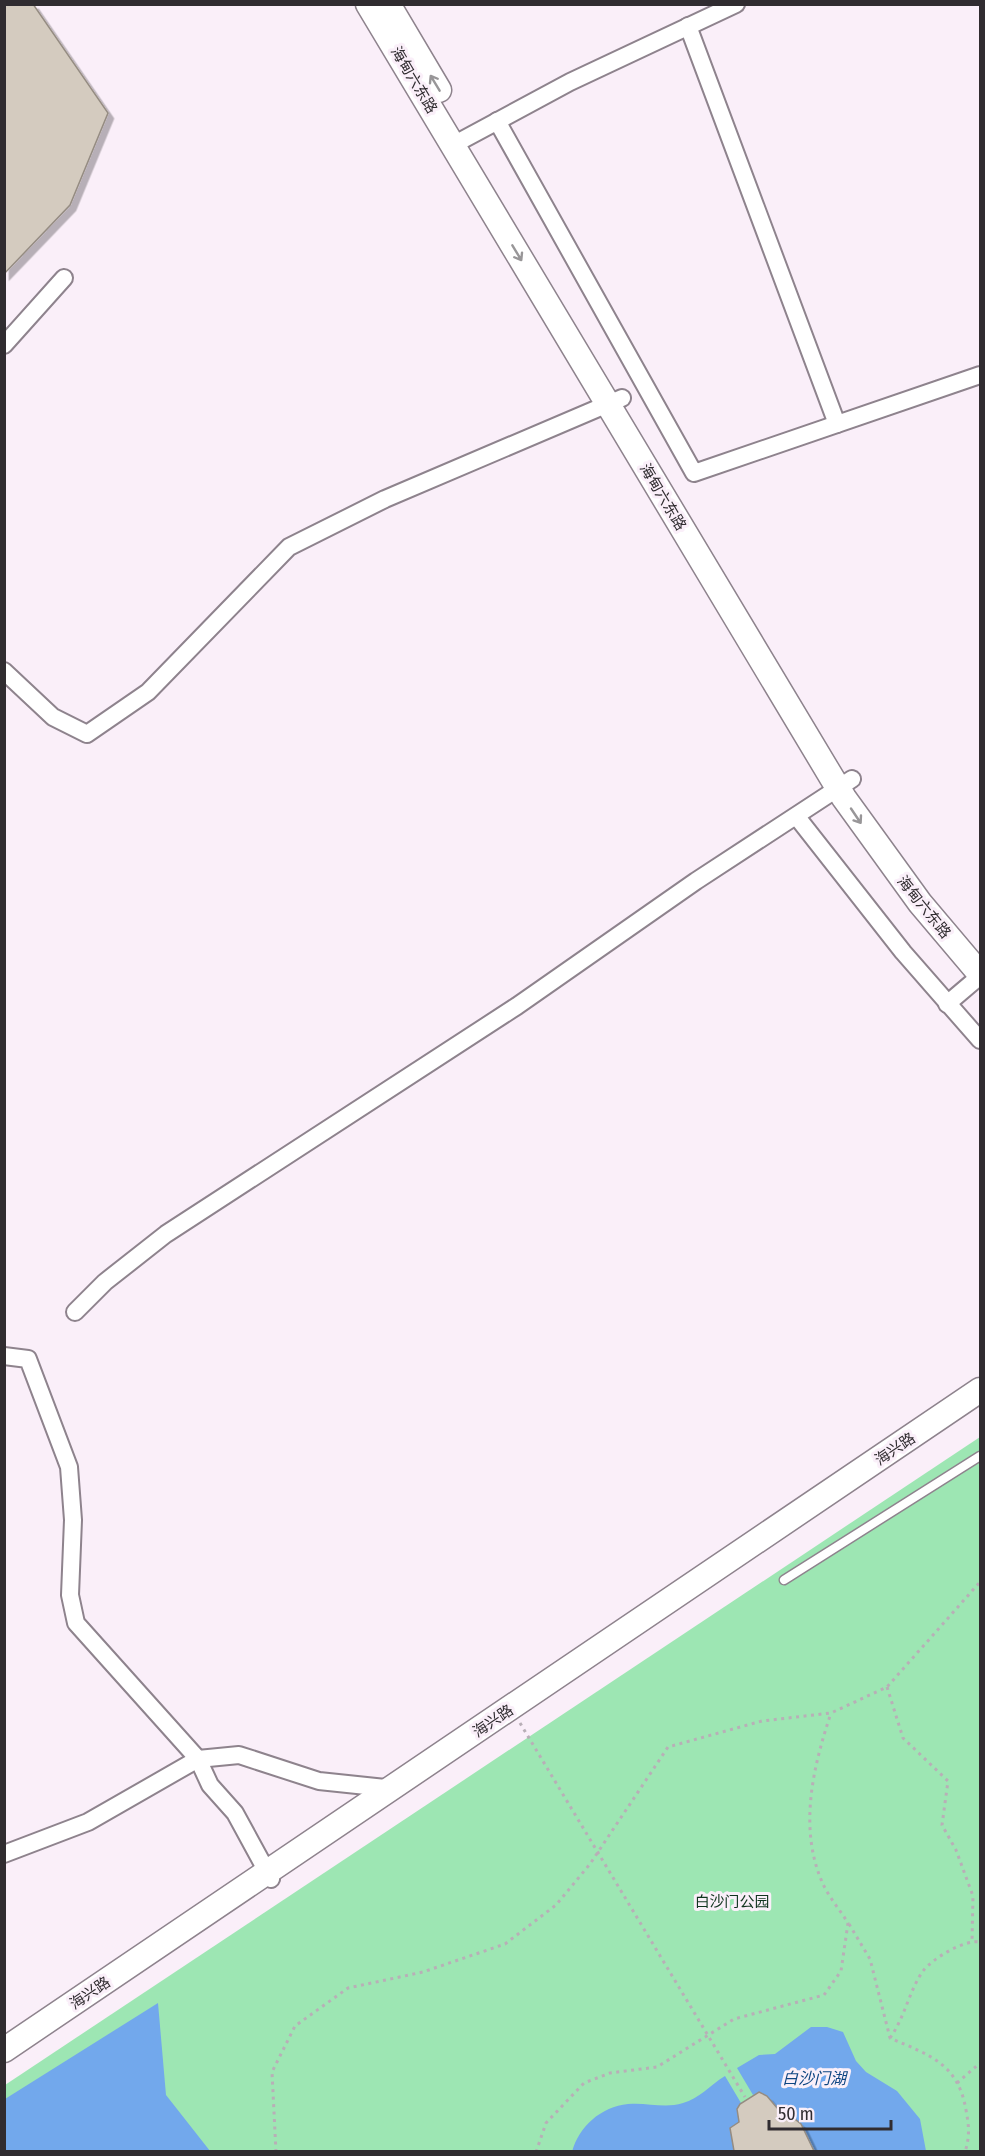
<svg xmlns="http://www.w3.org/2000/svg" width="985" height="2156" font-family="'Fira Sans Condensed','Noto Sans SC',sans-serif">
  <style>
    .green { fill: #9de6b3 }
    .water { fill: #72a8ec }
    .building { fill: #d4cbbf; stroke: #958c82; stroke-width: 1.5; filter: url(#shadow) }
    .lines { fill: none; stroke-linecap: round; stroke-linejoin: round }
    .lane-casing { stroke: #8e838d; stroke-width: 11 }
    .street-casing { stroke: #8e838d; stroke-width: 20 }
    .secondary-casing { stroke: #8e838d; stroke-width: 27 }
    .path { stroke: #b8afb7; stroke-width: 3; stroke-dasharray: 3 4.5; stroke-linecap: butt }
    .lane { stroke: #fff; stroke-width: 8 }
    .street { stroke: #fff; stroke-width: 16 }
    .secondary { stroke: #fff; stroke-width: 24 }
    .oneway { stroke: #989698 }
    .labels { text-anchor: middle; stroke-width: 6; stroke-linejoin: round; paint-order: stroke }
    .street-label { font-size: 15px; fill: #302c30; stroke: #faeff9 }
    .park-label { font-size: 15px; fill: #10341e; stroke: #faeff9 }
    .water-label { font-size: 16px; font-style: italic; fill: #0e4582; stroke: #faeff9 }
  </style>
  <defs>
    <filter id="shadow"><feDropShadow dx="5.5" dy="5.5" stdDeviation="0" flood-color="#0004"/></filter>
  </defs>
  <rect width="100%" height="100%" fill="#faeff9"/>
  <!-- green -->
  <path class="green" d="M980 1437V2151L5 2152V2085Z"/>
  <!-- water -->
  <g class="water">
    <path d="M158 2003 166 2095 210 2151H5V2099Z"/>
    <path d="M811 2027H827L843 2032 856 2061 866 2072 897 2091 920 2119 926 2151H813L800 2124 786 2112 777 2108 767 2096 759 2092 753 2095 737 2068 759 2055 775 2054Z"/>
    <path d="M725 2076 741 2103 737 2109 741 2119 735 2151 572 2152C579 2126 601 2107 628 2104 647 2102 664 2109 683 2103 699 2099 710 2085 725 2076Z"/>
  </g>
  <!-- building -->
  <g class="building">
    <path d="M4 4H33L108 113 70 205 4 274Z"/>
    <path d="M759 2092 767 2096 777 2108 786 2112 801 2124 814 2151H734L730 2128 739 2122 737 2109 740 2104Z"/>
  </g>
  <g class="lines">
    <!-- lane casing -->
    <g class="lane-casing">
      <path id="lane" d="M784 1580 980 1456"/>
    </g>
    <!-- street casing -->
    <g class="street-casing">
      <g id="street">
        <path d="M688 26 837 424"/>
        <path d="M497 121 694 473 980 375"/>
        <path d="M453 145 570 82 736 4"/>
        <path d="M4 345 64 278"/>
        <path d="M4 671 53 717 87 734 148 692 289 547 385 499 622 398"/>
        <path d="M797 817 903 952 980 1040"/>
        <path d="M947 1004 980 976"/>
        <path d="M75 1312 105 1282 166 1234 517 1006 696 881 852 779"/>
        <path d="M4 1356 28 1359 69 1467 73 1520 70 1595 76 1623 198 1759 210 1785 235 1813 271 1879"/>
        <path d="M4 1854 88 1822 198 1759 239 1755 319 1781 395 1789"/>
      </g>
    </g>
    <!-- secondary casing -->
    <g class="secondary-casing">
      <g id="secondary">
        <path d="M368 4 844 798 920 903 980 974"/>
        <path d="M388 4 439 90"/>
        <path d="M4 2050 980 1390"/>
      </g>
    </g>
    <!-- path -->
    <g class="path">
      <path d="M887 1687 903 1738 948 1781 942 1825 956 1850 973 1896 972 1941"/>
      <path d="M520 1723 745 2097"/>
      <path d="M849 1924 870 1959 890 2038C929 2055 958 2063 966 2110 969 2126 970 2136 965 2152"/>
      <path d="M890 2038C905 2017 909 1991 923 1971 933 1958 965 1939 980 1942"/>
      <path d="M957 2083 980 2063"/>
      <path d="M276 2152 272 2072 295 2026 348 1988 423 1972 505 1944 556 1905 590 1864 668 1747 762 1721 831 1713 887 1687 980 1582"/>
      <path d="M536 2152 546 2123 584 2083 610 2073 657 2067 734 2019 824 1995 841 1971 848 1923C840 1910 829 1897 823 1884 798 1829 813 1767 831 1713"/>
    </g>
    <!-- lane -->
    <use href="#lane" class="lane"/>
    <!-- street -->
    <use href="#street" class="street"/>
    <!-- secondary -->
    <use href="#secondary" class="secondary"/>
  </g>
  <!-- one-way arrows -->
  <defs><path id="oneway-shaft" d="M-6 0H5M1.5-3L5.5 0L1.5 3" fill="none" stroke-width="1.6" stroke-linecap="round" stroke-linejoin="round" transform="scale(1.5)"/></defs>
  <g class="oneway">
    <use href="#oneway-shaft" transform="translate(435 83) rotate(-121)"/>
    <use href="#oneway-shaft" transform="translate(517 253) rotate(59)"/>
    <use href="#oneway-shaft" transform="translate(856 816) rotate(56)"/>
  </g>
  <g class="labels">
    <!-- street labels -->
    <g class="street-label">
      <text transform="translate(414 80) rotate(59)" y="5">海甸六东路</text>
      <text transform="translate(663 497) rotate(59)" y="5">海甸六东路</text>
      <text transform="translate(924 907) rotate(51)" y="5">海甸六东路</text>
      <text transform="translate(895 1449) rotate(-34)" y="5">海兴路</text>
      <text transform="translate(493 1721) rotate(-34)" y="5">海兴路</text>
      <text transform="translate(90 1993) rotate(-34)" y="5">海兴路</text>
    </g>
    <!-- park labels -->
    <g class="park-label">
      <text x="732" y="1907">白沙门公园</text>
    </g>
    <!-- water labels -->
    <g class="water-label">
      <text x="814" y="2084">白沙门湖</text>
    </g>
  </g>
  <!-- border -->
  <rect width="985" height="2156" fill="none" stroke="#302c30" stroke-width="12"/>
  <!-- scale -->
  <path d="M769 2120v9h122v-9" fill="none" stroke="#302c30" stroke-width="3"/>
  <text x="778" y="2120" font-size="18" fill="#302c30" stroke="#faeff9" stroke-width="4.5" paint-order="stroke">50 m</text>
</svg>
